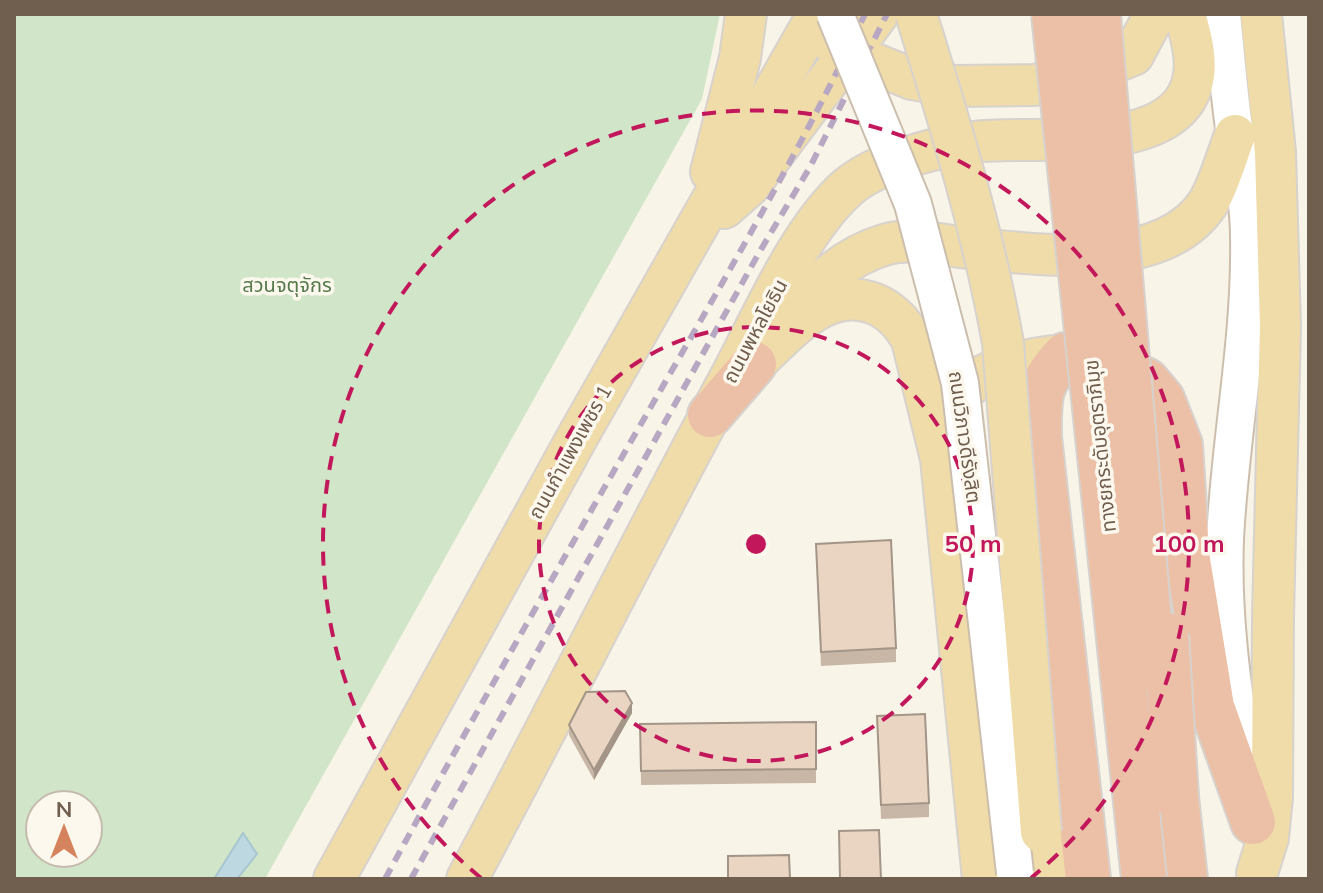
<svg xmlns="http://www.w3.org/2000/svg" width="1323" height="893" font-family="Mulish,'Noto Sans Thai',sans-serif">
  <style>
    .green { fill: #d1e5c8; fill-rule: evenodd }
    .water { fill: #bed8e1; stroke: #a6c6d1; stroke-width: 2 }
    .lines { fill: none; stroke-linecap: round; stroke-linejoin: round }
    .secondary-casing { stroke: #ccbead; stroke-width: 40 }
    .primary-casing { stroke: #d7d2ce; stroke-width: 44 }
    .highway-casing { stroke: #d7d2ce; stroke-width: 48 }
    .secondary { stroke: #fff; stroke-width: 36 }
    .primary { stroke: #f0dca8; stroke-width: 40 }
    .highway { stroke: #ecc0a6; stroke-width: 44 }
    .rail { stroke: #b8a7c2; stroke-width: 6; stroke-dasharray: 12 8; stroke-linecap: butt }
    .secondary-bridge-casing { stroke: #ccbead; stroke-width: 40; stroke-linecap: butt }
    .primary-bridge-casing { stroke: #d7d2ce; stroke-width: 44; stroke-linecap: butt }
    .highway-bridge-casing { stroke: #d7d2ce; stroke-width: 48; stroke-linecap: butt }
    .secondary-bridge { stroke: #fff; stroke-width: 36 }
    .primary-bridge { stroke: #f0dca8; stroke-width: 40 }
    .highway-bridge { stroke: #ecc0a6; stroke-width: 44 }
    .wall { fill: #c8b7a6 }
    .shaded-wall { fill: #a39587 }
    .building { fill: #e9d5c1; stroke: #a39587; stroke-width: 2 }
    .ring { fill: none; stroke: #c2185b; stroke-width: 4; stroke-dasharray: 14 10 }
    .labels { text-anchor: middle; stroke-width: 7; stroke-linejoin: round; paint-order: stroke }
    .park-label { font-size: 20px; fill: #547a4c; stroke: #fdf8ed }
    .street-label { font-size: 20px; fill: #705e4f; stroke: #fdf8ed }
    .centre { fill: #c2185b; stroke: #fdf8ed; stroke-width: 4 }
    .ring-label { font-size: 24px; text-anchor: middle; font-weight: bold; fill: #c2185b; stroke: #fdf8ed; stroke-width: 7; stroke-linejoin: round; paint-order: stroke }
  </style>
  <rect width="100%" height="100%" fill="#f9f4e8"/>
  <!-- green -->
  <path class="green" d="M14 14H720L702 99 265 879H14ZM40 805H88V853H40Z"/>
  <!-- water -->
  <path class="water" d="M243 833 257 854 237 879H214Z"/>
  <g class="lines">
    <!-- secondary casing -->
    <g class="secondary-casing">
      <path id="secondary" d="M1222 14C1226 54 1229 95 1235 135 1241 169 1249 201 1249 237 1251 338 1230 438 1225 539 1222 612 1232 684 1243 756"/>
    </g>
    <!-- primary casing -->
    <g class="primary-casing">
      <g id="primary">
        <path d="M827 39 848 53 912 79 955 86 1034 85 1079 77 1133 55 1155 14"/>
        <path d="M711 172 740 58 746 14"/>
        <path d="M724 208 749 186 878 14"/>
        <path d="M791 316C820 282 843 257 887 244 910 238 937 244 960 247 1031 254 1162 274 1208 203 1219 185 1227 156 1235 135"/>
        <path d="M754 364C775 345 796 320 822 307 860 289 893 305 912 340L941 459 983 879"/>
        <path d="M949 420C959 370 1022 359 1065 355"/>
        <path d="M1041 832 1047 879"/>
        <path d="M1257 873 1268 838 1272 797 1273 617 1280 326 1275 152 1261 14"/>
        <path d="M334 879 579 434 818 14"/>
        <path d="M467 879C556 713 640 544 730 378 761 320 799 231 847 188 877 162 936 147 974 142 1035 134 1182 159 1194 75 1197 55 1190 33 1185 14"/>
      </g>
    </g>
    <!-- highway casing -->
    <g class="highway-casing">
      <g id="highway">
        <path d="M710 415 754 364"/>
        <path d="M1176 797 1185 879"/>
        <path d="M1088 879 1039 437C1039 397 1037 385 1065 355L1099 358 1147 381 1162 399 1180 445 1187 554 1212 707 1253 822"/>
      </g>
    </g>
    <!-- secondary -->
    <use href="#secondary" class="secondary"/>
    <!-- primary -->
    <use href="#primary" class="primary"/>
    <!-- highway -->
    <use href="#highway" class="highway"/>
    <!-- rail -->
    <g class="rail">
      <path d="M385 879C473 717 564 557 656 398 729 271 803 146 865 14"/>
      <path d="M411 879 760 251 810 167 887 14"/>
    </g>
    <!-- secondary-bridge casing -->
    <g class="secondary-bridge-casing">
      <path id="secondary-bridge" d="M835 14 913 204 960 383 1015 873"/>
    </g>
    <!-- primary-bridge casing -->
    <g class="primary-bridge-casing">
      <path id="primary-bridge" d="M916 14C950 123 983 231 1003 343L1041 832"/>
    </g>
    <!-- highway-bridge casing -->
    <g class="highway-bridge-casing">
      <g id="highway-bridge">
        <path d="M1054 14 1144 879"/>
        <path d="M1098 14 1153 669"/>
        <path d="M1166 635 1176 797"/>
      </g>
    </g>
    <!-- secondary-bridge -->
    <use href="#secondary-bridge" class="secondary-bridge"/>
    <!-- primary-bridge -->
    <use href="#primary-bridge" class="primary-bridge"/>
    <!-- highway-bridge -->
    <use href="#highway-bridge" class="highway-bridge"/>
  </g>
  <!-- wall -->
  <g class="wall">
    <path d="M816 544 896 648V662L821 666Z"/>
    <path d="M632 713 594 780 569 735V725Z"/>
    <path d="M877 716 929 803V817L881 819Z"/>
    <path d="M816 722V783L641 785 640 724Z"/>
  </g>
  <!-- shaded-wall -->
  <path class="shaded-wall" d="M632 703V713L594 780V770Z"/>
  <!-- building -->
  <g class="building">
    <path d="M891 540 896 648 821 652 816 544Z"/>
    <path d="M625 691 632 703 594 770 569 725 586 692Z"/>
    <path d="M925 714 929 803 881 805 877 716Z"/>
    <path d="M816 722V769L641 771 640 724Z"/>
    <path d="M879 830 881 879H840L839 831Z"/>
    <path d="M789 855 790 879H728V856Z"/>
  </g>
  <!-- distance rings -->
  <g class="ring">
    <circle cx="756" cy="544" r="217"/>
    <path d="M481 878A433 433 0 1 1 1031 878"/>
  </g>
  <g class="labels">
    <!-- park labels -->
    <g class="park-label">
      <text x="287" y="292">สวนจตุจักร</text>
    </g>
    <!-- street labels -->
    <g class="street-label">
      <text transform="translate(755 331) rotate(-62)" y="7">ถนนพหลโยธิน</text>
      <text transform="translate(965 437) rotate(82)" y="7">ถนนวิภาวดีรังสิต</text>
      <text transform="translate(1100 446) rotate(-96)" y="7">ทางยกระดับอุตราภิมุข</text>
      <text transform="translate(570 452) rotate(-61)" y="7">ถนนกำแพงเพชร 1</text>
    </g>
  </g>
  <circle cx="756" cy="544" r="12" class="centre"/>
  <g class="ring-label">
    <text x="973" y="552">50 m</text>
    <text x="1189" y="552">100 m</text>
  </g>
  <!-- border -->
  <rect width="1323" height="893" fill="none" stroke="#705e4f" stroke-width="32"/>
  <!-- north arrow -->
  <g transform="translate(64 829)"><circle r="38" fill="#fdf8ed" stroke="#c5baae" stroke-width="2"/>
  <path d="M0-6L14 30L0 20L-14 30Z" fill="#d4835c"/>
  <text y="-12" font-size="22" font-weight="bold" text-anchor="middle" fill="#705e4f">N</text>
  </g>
</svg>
